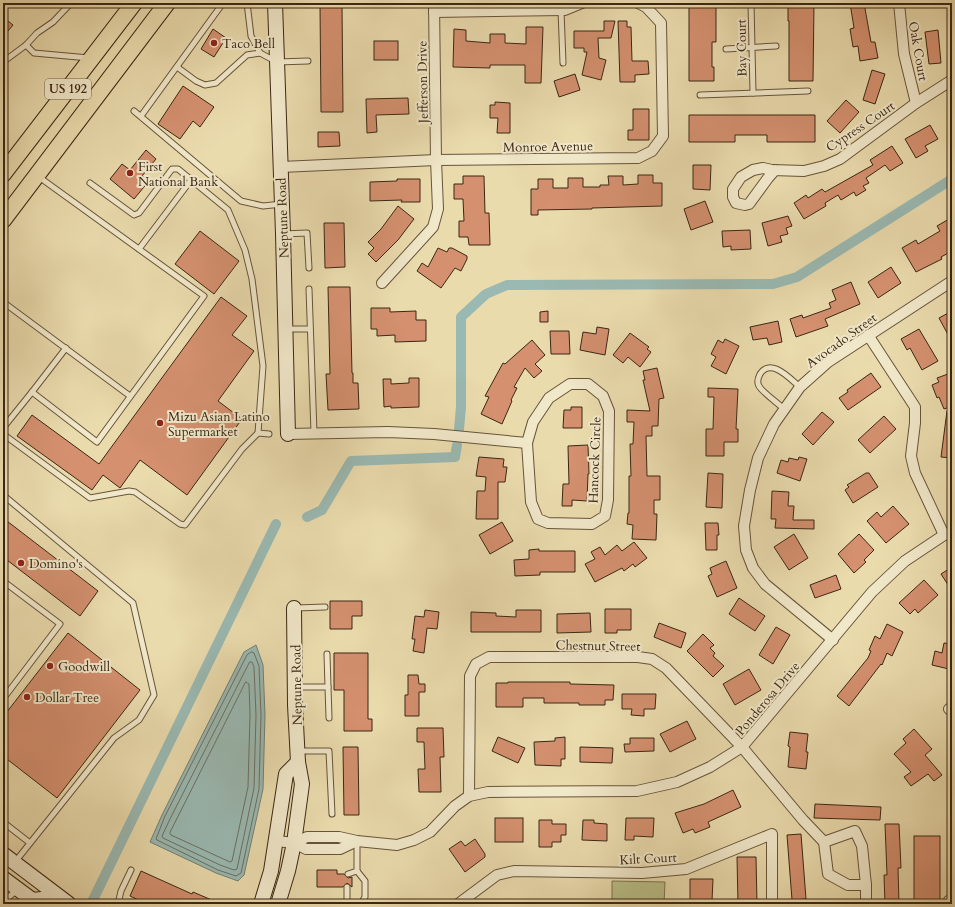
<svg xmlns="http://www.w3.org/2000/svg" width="955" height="907" font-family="Cardo,serif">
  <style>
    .green { fill: #babf88; stroke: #7a734e }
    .water { fill: #9ab9b2; stroke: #747f73 }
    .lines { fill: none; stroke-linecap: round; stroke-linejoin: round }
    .shore { stroke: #6a7063; stroke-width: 1 }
    .canal { stroke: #9ab9b2; stroke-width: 10 }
    .building { fill: #d4906f; stroke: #3b2714 }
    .service-casing { stroke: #67543a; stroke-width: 7 }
    .minor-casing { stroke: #67543a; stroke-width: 12 }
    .secondary-casing { stroke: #3b2714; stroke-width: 16 }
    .trunk-casing { stroke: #3b2714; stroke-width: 18 }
    .service { stroke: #f1e8ca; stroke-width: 5 }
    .minor { stroke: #f1e8ca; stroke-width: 10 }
    .secondary { stroke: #f1e8ca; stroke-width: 14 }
    .trunk { stroke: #eadbad; stroke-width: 16 }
    .poi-dot { fill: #8f2418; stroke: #f1e8ca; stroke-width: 1.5 }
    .labels { text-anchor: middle; stroke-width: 4; stroke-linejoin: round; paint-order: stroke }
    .shield { fill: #f1e8ca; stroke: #72614b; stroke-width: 1 }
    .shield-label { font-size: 12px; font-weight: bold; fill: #3b2714 }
    .poi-label { font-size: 13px; fill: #3b2714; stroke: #f1e8ca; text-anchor: start }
    .street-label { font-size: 13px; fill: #3b2714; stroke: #f1e8ca }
  </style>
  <rect width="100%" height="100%" fill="#eadbad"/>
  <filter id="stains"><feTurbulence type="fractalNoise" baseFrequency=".005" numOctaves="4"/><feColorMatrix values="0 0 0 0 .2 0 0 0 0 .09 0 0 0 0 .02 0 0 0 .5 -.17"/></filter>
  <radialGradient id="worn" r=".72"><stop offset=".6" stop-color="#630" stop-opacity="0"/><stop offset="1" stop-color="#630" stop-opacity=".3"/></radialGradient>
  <!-- green -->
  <path class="green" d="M612 881 665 882 664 904H612Z"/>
  <!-- water -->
  <path class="water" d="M256 645 263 665 265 715 263 789 244 875 238 881 216 873 150 842 162 815 244 652Z"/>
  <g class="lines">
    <!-- shore -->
    <g class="shore">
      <path d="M252 652 254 653 259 666 261 715 259 789 241 873 236 876 218 870 157 840 156 839 165 816 247 655Z"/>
      <path d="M250 662H252L254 667 256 715 254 788 237 869 234 870 220 865 163 838 162 836 170 819Z"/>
      <path d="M246 682 249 684 250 715 248 787 232 861 230 862 171 835 170 833Z"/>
    </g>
    <!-- canal -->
    <g class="canal">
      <path d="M459 429 461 407V317L486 294 507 285 773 284 797 277 952 179"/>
      <path d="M307 517 322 510 351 461 455 457 457 445"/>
      <path d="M91 904 276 524"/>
    </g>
  </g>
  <!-- building -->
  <g class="building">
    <path d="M689 3H716V42H712V67H714V81H689Z"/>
    <path d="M788 3H814L813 81H789V21H788Z"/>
    <path d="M850 3H864L871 42H875L878 58 860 61 858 46 853 47 850 29 854 28Z"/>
    <path d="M320 6H342L343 112H321Z"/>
    <path d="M3 17 13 25 3 37Z"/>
    <path d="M604 21H615L611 38H598L599 58 606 60 601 80 582 75 587 52H584V48H574V31H604Z"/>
    <path d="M618 21H627V27H631L632 61H648L649 74 635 75V82H620Z"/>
    <path d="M526 27H543L541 83H525V65H490V68L453 67 454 29 466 30V41L490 43V34H505V43L526 44Z"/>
    <path d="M213 29 226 38 214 57 201 49Z"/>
    <path d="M938 30 941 63 929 64 925 32Z"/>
    <rect x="374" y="41" width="24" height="19"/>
    <path d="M872 70 885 74 875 104 863 100Z"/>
    <path d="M575 74 580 90 559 97 554 81Z"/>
    <path d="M183 86 214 107 200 127 193 121 180 139 158 124Z"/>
    <path d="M408 98 409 114 376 115 377 132 367 133 366 99Z"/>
    <path d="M846 100 859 112 840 133 827 121Z"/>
    <path d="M495 102 510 103V133H497L498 118H490V105H495Z"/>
    <path d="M633 109H649V140H628V130H633Z"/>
    <path d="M689 115H815V142H767V135H735V142H689Z"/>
    <path d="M930 125 938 139 925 146 928 151 916 158 905 139Z"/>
    <path d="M318 132H339L340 146 318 147Z"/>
    <path d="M892 146 903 163 890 171 885 165 866 178 869 183 863 186 866 190 856 196 854 192 841 200 838 195 825 203 826 206 804 219 794 203 806 195 808 198 822 189 825 192 873 165 870 160Z"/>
    <path d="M146 150 156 159 142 176 149 181 134 199 110 179 122 164 130 170Z"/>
    <path d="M693 165H711L710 190 693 189Z"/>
    <path d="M638 175H653V183H662V206L592 208V209L538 210V215H531V189H538V179H553V188H568V178H583V187H600V185H609L608 176H623V185L638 184Z"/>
    <path d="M463 176H484L485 213H489L490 245H469L468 237H459V221H464L463 199H454V184H463Z"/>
    <path d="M397 179H420V202H401L402 200 370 201V182L397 181Z"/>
    <path d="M705 201 713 222 691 230 684 209Z"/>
    <path d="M398 206 414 219 398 240 376 262 368 254 374 248 368 242 381 229Z"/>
    <path d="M788 216 792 226 786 228 788 234 780 236 782 242 768 246 762 223Z"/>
    <path d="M949 219 952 224V251L941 257 942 259 916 272 902 248 916 240 918 244 940 231 937 226Z"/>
    <path d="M324 223H344L345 267 325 268Z"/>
    <path d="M750 230 751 249 731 250V246L723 247 722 231Z"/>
    <path d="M200 231 239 261 214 294 175 264Z"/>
    <path d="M438 248 447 252 449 248H452L467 256V259L461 271 455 268 441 288 417 271 422 263 428 267Z"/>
    <path d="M891 267 901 283 878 298 868 282Z"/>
    <path d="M851 282 860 304 825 319 828 326 796 337 790 319 802 315 803 318 831 308 829 303 836 300 832 290Z"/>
    <path d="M328 287H350L352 373H353V383H358L359 409 328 410 326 374H330Z"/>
    <path d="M221 297 247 316 232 335 254 351 218 401 242 419 187 495 140 460 120 488 103 475 92 490 17 436 32 415 99 464Z"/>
    <path d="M371 308H390V312L416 311V320H426V341L395 342V335L377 336V329H371Z"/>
    <path d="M548 311V322H540V312Z"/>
    <path d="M952 311V342L939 318Z"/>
    <path d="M778 321 782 342 769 345 767 338 753 340 750 327Z"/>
    <path d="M597 327 609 329 605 355 580 350 583 332 596 334Z"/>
    <path d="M919 329 938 361 922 370 910 348 907 350 901 339Z"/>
    <path d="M550 331H569L570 354H551Z"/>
    <path d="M630 333 649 347 647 349 651 352 640 367 628 357 623 363 613 355Z"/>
    <path d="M725 339 739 346 726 374 711 366 716 357 711 354 718 340 723 343Z"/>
    <path d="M532 340 545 355 535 364 542 371 534 378 525 368 514 387 517 388 511 400 512 401 502 424 481 414 489 397 485 396 503 363 505 364Z"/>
    <path d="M657 368 664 398 659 399 658 426H652V436H646L647 476H660V500H654V514H657L656 540 632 539 633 525 627 524 628 513H629V476H631L630 444H633L634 422H627V410L650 411 643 380H645L643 371Z"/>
    <path d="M871 373 881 387 848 410 839 398 848 392 847 390Z"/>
    <path d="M948 374 949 378 952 377V406L944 409 939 397 937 398 932 385 939 382 937 378Z"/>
    <path d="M409 378H419V407L391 408V406L384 407 383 379H391V384L409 383Z"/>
    <path d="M708 388 738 389 736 429H738V442H724V456H706V429H713L714 397H708Z"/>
    <path d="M571 407H582V428H563L564 410H571Z"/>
    <path d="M947 411H952V458L941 457Z"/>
    <path d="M822 412 834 422 813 445 802 434Z"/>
    <path d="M884 416 896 429 870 453 858 440Z"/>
    <path d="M588 445 589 474H588L587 501 572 500V506H562L563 484H569L568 446Z"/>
    <path d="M479 457 504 459 503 467H507L505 482H498V519H476L477 491H485L486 477 476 476Z"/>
    <path d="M799 457 807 459 800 481 777 473 781 460 788 462 789 458 798 460Z"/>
    <path d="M708 473 723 474 722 508 706 507Z"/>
    <path d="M866 473H869L878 487 853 503 845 490 849 487 847 485Z"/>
    <path d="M772 491 789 492 788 506H794L793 520H814V529L775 528 776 519H771Z"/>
    <path d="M893 506 909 524 886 543 867 521 877 512 881 517Z"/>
    <path d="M3 518 98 591 80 616 3 557Z"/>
    <path d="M502 522 513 541 490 554 479 535Z"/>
    <path d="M705 523H718L719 535H717V550H706Z"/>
    <path d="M794 534 808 558 789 570 774 547Z"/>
    <path d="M859 534 874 550 864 560 866 562 854 573 838 554Z"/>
    <path d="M634 542 647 558 635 567 633 564 624 571 622 568 595 582 585 564 595 559 591 552 600 547 605 555 617 545 622 551Z"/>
    <path d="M539 549V551H575V572H540V575L515 576 514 560 529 559V550Z"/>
    <path d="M726 561 737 588 717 597 708 576 712 574 710 568Z"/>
    <path d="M952 567V591L941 574Z"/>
    <path d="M836 575 841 589 815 598 810 585Z"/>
    <path d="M924 580 938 595 918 613 915 609 910 614 899 603Z"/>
    <path d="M739 598 765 616 755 631 729 614Z"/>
    <path d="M330 601H362V616H352V629H330Z"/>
    <path d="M605 609H631V630H617V633H605Z"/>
    <path d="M425 610 439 612 437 629 427 628 424 653 413 651 415 639H412L415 616 424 617Z"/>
    <path d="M516 610H541V632H471V612L496 613V616L516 617Z"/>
    <path d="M590 613 591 632 557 633V614Z"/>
    <path d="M659 623 686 633 681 648 654 637Z"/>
    <path d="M887 624 903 632 892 656 887 653 882 665 881 664 849 706 837 696 868 658 871 651 869 650 875 636 880 639Z"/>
    <path d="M776 627 790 635 773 664 759 655Z"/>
    <path d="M68 633 140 690 57 798 3 756V717Z"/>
    <path d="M703 634 714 645 710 648 715 653 713 656 724 666 713 677 687 651Z"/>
    <path d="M944 643 952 644V663H951L949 669 932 665 935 651 942 653Z"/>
    <path d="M334 653H368V719H372V731H344V690H334Z"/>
    <path d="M749 669 761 690 735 705 723 684Z"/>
    <path d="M408 675H418L419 684H425V692H419V716H405V695H408Z"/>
    <path d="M508 682H570V684L614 685 613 700H605V705H579V703H544V698H523V707H496V683H508Z"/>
    <path d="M622 694H656L655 709H644V716L631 715 632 709H622Z"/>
    <path d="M687 721 696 739 670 752 660 734Z"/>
    <path d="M417 728H443L444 757H440L441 792H419L418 769H425L424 742H417Z"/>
    <path d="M914 729 932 749 925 755 942 775 934 781 928 774 911 786 904 777 911 772 894 754 906 743 903 739Z"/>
    <path d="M790 732 808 734 806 752H808L806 769 788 767 790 747 788 746Z"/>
    <path d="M498 737 525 748 518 763 492 751Z"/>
    <path d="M565 737V759H561V766L535 765 534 742 555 741V738Z"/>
    <path d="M630 738H654V751L625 752 624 744H630Z"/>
    <path d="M343 747H358L359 815H344Z"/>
    <path d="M580 747 613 748 612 763 580 762Z"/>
    <path d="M733 790 741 807 708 822 710 827 695 833 693 829 683 833 675 813 704 804Z"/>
    <path d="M815 804 881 807 880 820 814 818Z"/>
    <rect x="495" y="818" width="28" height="24"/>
    <path d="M626 818H654L653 837 634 836V840H625Z"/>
    <path d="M539 820H552V824H566V835H561V842H552V847H539Z"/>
    <path d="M583 820H594V823L607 824V841L582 840Z"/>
    <path d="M885 824H899L901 868H898L899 904H885L884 875H887Z"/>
    <path d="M801 834 806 899 792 900 787 835Z"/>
    <rect x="914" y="836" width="26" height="68"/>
    <path d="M475 839 485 854V857L465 872 449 849 461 841 465 846Z"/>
    <path d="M737 857H756L757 904H738Z"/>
    <path d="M317 870H337V874H344L348 878 352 877V887L347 883 343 887H317Z"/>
    <path d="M141 871 192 894 193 892 221 904H147L130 896Z"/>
    <path d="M690 879H713L712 901 690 900Z"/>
  </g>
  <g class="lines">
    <!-- service casing -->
    <g class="service-casing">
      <g id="service">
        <path d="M247 3 251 36 260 53"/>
        <path d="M751 3 753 93"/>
        <path d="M561 10 563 63"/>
        <path d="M26 45 34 53 89 58"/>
        <path d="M726 49 776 46"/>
        <path d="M3 62 26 45 37 33 53 22 71 3"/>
        <path d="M177 67 196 81 205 85 216 83 247 55 260 53 277 62 308 61"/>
        <path d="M700 95 808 91"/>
        <path d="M134 111 241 201 263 206 282 204"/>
        <path d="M141 116 223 3"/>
        <path d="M90 183 134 215 139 213 172 169H178L228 210 245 250 252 279 263 366 258 433"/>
        <path d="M283 234 307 233 309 268"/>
        <path d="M139 249 191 180"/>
        <path d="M309 289 314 433"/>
        <path d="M3 302 130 396"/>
        <path d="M286 329H310"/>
        <path d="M32 392 97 442 204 296 39 177"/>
        <path d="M784 409C779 404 761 391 759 386 757 383 758 378 760 374 771 357 790 379 800 387"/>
        <path d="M3 428 32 392 66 348"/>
        <path d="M3 434 90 498 129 491 135 492 180 524 185 525 242 449 258 433 269 434"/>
        <path d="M3 495 133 603 154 695 139 720 114 738 15 862"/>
        <path d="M3 581 60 624 3 699"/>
        <path d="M296 608 325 607"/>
        <path d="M296 687H328L327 654"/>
        <path d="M328 687 329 718"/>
        <path d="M298 751H329L332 814"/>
        <path d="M3 822 30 843"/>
        <path d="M357 871 365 881V897L361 904"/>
        <path d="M348 874 357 871V841"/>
        <path d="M347 887V903L350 904"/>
        <path d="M947 899 951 904"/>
        <path d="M3 902 17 890"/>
        <path d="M118 904 121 891 131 870"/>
      </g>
    </g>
    <!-- minor casing -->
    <g class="minor-casing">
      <g id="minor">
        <path d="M899 3 904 54 916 103"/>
        <path d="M434 12 565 10 582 3"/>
        <path d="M281 167 436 160 638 158 652 151 663 136 661 23 646 7 638 3"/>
        <path d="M775 170 768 178 749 204 745 205 736 203 733 197V189L741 177 753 170 763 168 772 170 804 171 824 166 840 159 916 103 952 80"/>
        <path d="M382 283 433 227 438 209 436 160 434 3"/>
        <path d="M868 335 915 407V423L911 456 915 473 944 535"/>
        <path d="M570 384H588L603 396 609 411 608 500 605 516 592 524 548 523 538 519 531 502 527 443 533 422 549 398Z"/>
        <path d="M288 434 388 432 434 434 527 443"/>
        <path d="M833 640 765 584 753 568 746 550 744 526 750 490 758 458 774 424 800 387 828 362 952 281"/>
        <path d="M949 709 952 711"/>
        <path d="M469 796 470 676 476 664 489 657H638L652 659 666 668 742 747 803 820 824 842"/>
        <path d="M855 831 862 846 866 885H848L828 874 824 842Z"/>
        <path d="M277 841 294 843 306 849H340L357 841"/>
        <path d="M294 843 307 837H339L357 841 397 845 414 840 430 832 455 806 469 796 488 792 637 791 677 782 710 767 742 747 872 592 905 561 944 535 952 532"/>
        <path d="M458 904 497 875 514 871 642 873 686 869 772 834V904"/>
        <path d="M866 904V885"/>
      </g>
    </g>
    <!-- secondary casing -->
    <g class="secondary-casing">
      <g id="secondary">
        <path d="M275 3 283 234 288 434"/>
        <path d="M3 854 69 904"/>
        <path d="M3 878 38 904"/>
        <path d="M32 900 42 899 51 904"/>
        <path d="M261 904 271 871 286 774 298 762"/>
        <path d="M278 904 288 871 294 843 302 784 298 762 295 705 294 608"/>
      </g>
    </g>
    <!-- trunk casing -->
    <g class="trunk-casing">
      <g id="trunk">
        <path d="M3 174 134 3"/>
        <path d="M3 220 167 3"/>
      </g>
    </g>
    <!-- service -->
    <use href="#service" class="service"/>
    <!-- minor -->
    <use href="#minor" class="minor"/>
    <!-- secondary -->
    <use href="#secondary" class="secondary"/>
    <!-- trunk -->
    <use href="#trunk" class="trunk"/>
  </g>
  <!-- markers -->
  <g class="poi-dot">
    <circle cx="214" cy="43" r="4"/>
    <circle cx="130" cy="173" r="4"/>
    <circle cx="160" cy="423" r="4"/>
    <circle cx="21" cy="563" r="4"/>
    <circle cx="50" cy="666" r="4"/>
    <circle cx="27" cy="697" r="4"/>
  </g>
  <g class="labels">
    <!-- shield labels -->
    <rect class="shield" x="45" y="79" width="46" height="20" rx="3"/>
    <g class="shield-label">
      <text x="68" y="93">US 192</text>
    </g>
    <!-- poi labels -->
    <g class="poi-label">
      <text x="222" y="48">Taco Bell</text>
      <text x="138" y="171">First<tspan x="138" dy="15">National Bank</tspan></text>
      <text x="168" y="421">Mizu Asian Latino<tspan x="168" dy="15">Supermarket</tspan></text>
      <text x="29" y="568">Domino's</text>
      <text x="58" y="671">Goodwill</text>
      <text x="35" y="702">Dollar Tree</text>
    </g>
    <!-- street labels -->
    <g class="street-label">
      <text transform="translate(741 48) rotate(-91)" y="5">Bay Court</text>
      <text transform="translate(919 51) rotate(80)" y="5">Oak Court</text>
      <text transform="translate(422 82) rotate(-91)" y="5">Jefferson Drive</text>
      <text transform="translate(860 126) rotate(-34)" y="5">Cypress Court</text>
      <text transform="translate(548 146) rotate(-1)" y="5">Monroe Avenue</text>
      <text transform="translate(282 218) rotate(-92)" y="5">Neptune Road</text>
      <text transform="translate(841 340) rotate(-36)" y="5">Avocado Street</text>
      <text transform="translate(594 460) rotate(-88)" y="5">Hancock Circle</text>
      <text transform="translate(598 645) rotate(1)" y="5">Chestnut Street</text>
      <text transform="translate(296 685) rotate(-91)" y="5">Neptune Road</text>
      <text transform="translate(767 698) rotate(-50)" y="5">Ponderosa Drive</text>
      <text transform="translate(648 858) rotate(-3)" y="5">Kilt Court</text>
    </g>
  </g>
  <!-- margin -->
  <rect width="955" height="907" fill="none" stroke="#eadbad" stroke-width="16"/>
  <rect x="4" y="4" width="947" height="899" fill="none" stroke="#3b2714" stroke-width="2"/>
  <rect x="8" y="8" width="939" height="891" fill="none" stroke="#3b2714"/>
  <rect width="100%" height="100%" filter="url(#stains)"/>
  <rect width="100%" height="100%" fill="url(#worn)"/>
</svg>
